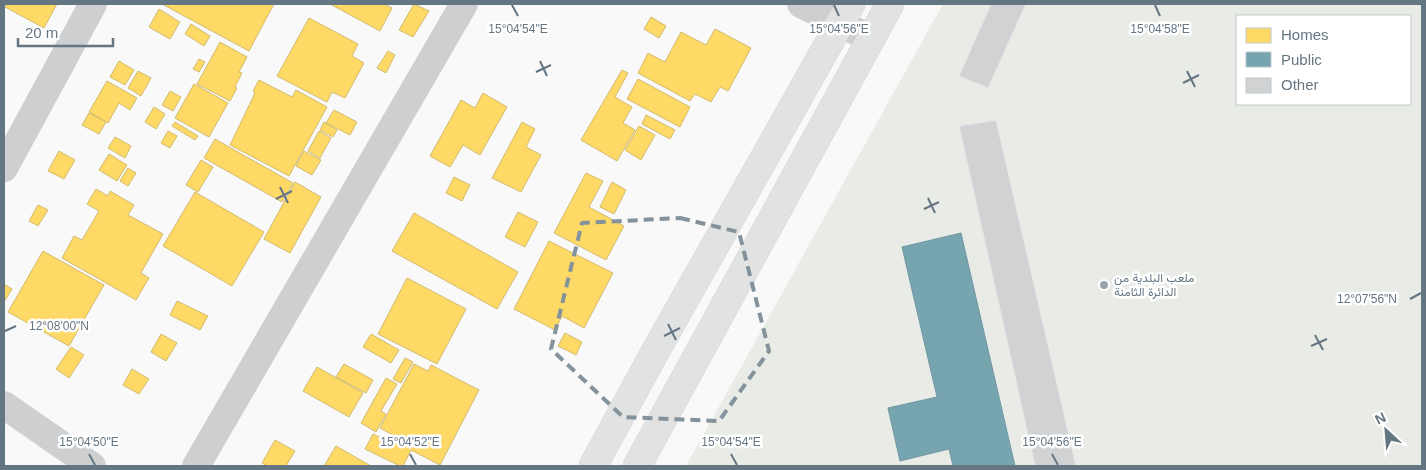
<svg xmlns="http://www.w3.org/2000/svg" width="1426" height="470" font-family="Arial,Vazirmatn,sans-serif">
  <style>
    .green { fill: #e8ebe6; fill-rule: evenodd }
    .homes { fill: #ffd966; stroke: #d1bb6f }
    .public { fill: #76a5af; stroke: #7197a2 }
    .building { fill: #d0d2d3; stroke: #e8e8e8 }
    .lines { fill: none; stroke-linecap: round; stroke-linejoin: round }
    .secondary-casing { stroke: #d5d6d7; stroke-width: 29 }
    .street { stroke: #cecfd0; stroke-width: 28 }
    .secondary { stroke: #e1e2e2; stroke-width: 28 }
    .marked { fill: none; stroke: #84929c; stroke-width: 4; stroke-dasharray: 10 6; stroke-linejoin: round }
    .ticks { fill: none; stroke: #657683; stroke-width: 2 }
    .poi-dot { fill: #99a4ac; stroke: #fff; stroke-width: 2 }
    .labels { text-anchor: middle; stroke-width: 5; stroke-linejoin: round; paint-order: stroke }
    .poi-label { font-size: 12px; fill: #657683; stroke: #fff; text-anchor: start }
    .ticks-label { font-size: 12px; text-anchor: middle; fill: #657683; stroke: #fff; stroke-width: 5; stroke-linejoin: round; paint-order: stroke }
  </style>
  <rect width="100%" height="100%" fill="#f9f9f9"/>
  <!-- green -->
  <path class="green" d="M943 4H1422V466H686ZM1237 16H1410V104H1237Z"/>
  <!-- homes -->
  <g class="homes">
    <path d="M7 4H57L44 28 5 7Z"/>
    <path d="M162 4H274L249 51Z"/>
    <path d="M330 4H384L392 8 380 31Z"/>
    <path d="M414 4 429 11 413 37 399 30Z"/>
    <path d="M159 9 180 22 170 39 149 27Z"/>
    <path d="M651 17 666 26 659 38 644 29Z"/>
    <path d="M309 18 358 44 352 56 364 63 345 98 332 92 327 102 277 76Z"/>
    <path d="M191 24 210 36 204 46 185 34Z"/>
    <path d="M715 29 751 48 728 91 720 87 711 102 695 94 690 101 638 73 648 53 665 62 681 32 706 45Z"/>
    <path d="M220 42 247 57 239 72 242 73 235 87 237 88 230 101 197 84Z"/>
    <path d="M388 51 395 55 386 73 377 68Z"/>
    <path d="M199 59 205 62 199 72 193 69Z"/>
    <path d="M119 61 134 70 125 85 110 77Z"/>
    <path d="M622 70 628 73 615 97 632 107 623 123 635 130 617 161 581 140Z"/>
    <path d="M138 71 151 78 141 96 128 88Z"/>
    <path d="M638 79 690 107 680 127 627 99Z"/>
    <path d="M259 80 292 97 296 90 327 107 289 176 230 145 255 93 253 91Z"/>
    <path d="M107 81 137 98 130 110 119 103 108 123 89 112Z"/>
    <path d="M194 84 228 103 209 137 175 118Z"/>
    <path d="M170 91 181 97 173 111 162 105Z"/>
    <path d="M483 93 507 107 480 155 463 145 450 167 430 156 461 100 475 108Z"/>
    <path d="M154 107 165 114 156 129 145 122Z"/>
    <path d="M334 110 357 122 350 135 326 123Z"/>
    <path d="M89 113 106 122 99 134 82 125Z"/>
    <path d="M646 115 675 130 670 139 642 124Z"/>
    <path d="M175 122 198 136 195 140 172 126Z"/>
    <path d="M324 122 337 130 333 137 320 130Z"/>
    <path d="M522 122 535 129 526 147 541 155 521 192 492 178Z"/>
    <path d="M639 126 655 135 641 160 625 150Z"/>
    <path d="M168 131 177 136 170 148 161 143Z"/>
    <path d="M319 131 331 138 320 158 308 151Z"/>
    <path d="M115 137 131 146 125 158 108 148Z"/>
    <path d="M215 139 293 183 282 202 204 158Z"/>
    <path d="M59 151 75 160 64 179 48 171Z"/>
    <path d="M304 151 321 160 312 175 296 166Z"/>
    <path d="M109 154 127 165 117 181 99 170Z"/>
    <path d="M201 160 213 167 198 192 186 185Z"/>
    <path d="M128 168 136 173 128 186 120 181Z"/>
    <path d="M586 173 603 181 589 207 624 226 606 260 554 233Z"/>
    <path d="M454 177 470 185 462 201 446 193Z"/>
    <path d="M295 182 321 197 290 253 264 239Z"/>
    <path d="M612 182 626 190 614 214 600 207Z"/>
    <path d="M96 189 108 196 110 191 134 205 128 215 163 234 141 273 149 278 136 300 62 258 74 236 82 240 99 211 87 204Z"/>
    <path d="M195 192 264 232 232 286 163 246Z"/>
    <path d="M38 205 48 210 38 226 29 221Z"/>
    <path d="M518 212 538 222 525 247 505 237Z"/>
    <path d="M414 213 518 272 497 309 392 251Z"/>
    <path d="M549 241 613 273 584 328 562 316 555 330 514 309Z"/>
    <path d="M43 251 104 285 69 346 8 312Z"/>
    <path d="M407 278 466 309 437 364 378 334Z"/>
    <path d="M4 284 12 289 4 302Z"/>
    <path d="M177 301 208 316 200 330 170 315Z"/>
    <path d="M565 333 582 342 576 355 558 346Z"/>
    <path d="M161 334 177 343 166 361 151 352Z"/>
    <path d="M371 334 399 350 391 363 363 347Z"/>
    <path d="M71 347 84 355 69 378 56 369Z"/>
    <path d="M405 358 413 362 401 383 393 379Z"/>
    <path d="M344 364 373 380 366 393 336 377Z"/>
    <path d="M414 364 428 371 431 365 479 390 440 465 411 450 403 466H400L365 449 373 434 389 442 393 435 380 428Z"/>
    <path d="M317 367 363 393 349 417 303 391Z"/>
    <path d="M132 369 149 379 139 394 123 385Z"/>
    <path d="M386 378 397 384 381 411 386 414 376 432 361 423Z"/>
    <path d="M275 440 295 451 286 466H267L262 463Z"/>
    <path d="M336 446 371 466H324Z"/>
  </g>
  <!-- public -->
  <path class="public" d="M961 233 1015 466H953L949 449 900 461 888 408 937 397 902 247Z"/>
  <!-- building -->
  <g class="building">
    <path d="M991 4H1026L988 88 959 76Z"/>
    <path d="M996 120 1076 466H1035L959 126Z"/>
  </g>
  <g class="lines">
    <!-- secondary casing -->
    <g class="secondary-casing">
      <g id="secondary">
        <path d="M593 466 655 352 851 4"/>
        <path d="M637 466 890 4"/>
      </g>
    </g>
    <!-- street -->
    <g class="street">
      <path d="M801 4 840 24 871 38"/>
      <path d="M4 168 93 4"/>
      <path d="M4 405 92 466"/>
      <path d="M196 466 464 4"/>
    </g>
    <!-- secondary -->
    <use href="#secondary" class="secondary"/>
  </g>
  <!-- marked area -->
  <path class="marked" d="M680 218 739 232 769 351 719 421 623 417 551 349 582 223Z"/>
  <!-- ticks -->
  <path class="ticks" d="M512 5 518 16M834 5 839 16M1155 5 1160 16M540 61 547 76M1187 71 1195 87M536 72 551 65M1183 83 1199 75M280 187 288 203M928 198 935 213M276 199 292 191M924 209 939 202M1410 299 1421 293M668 324 676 340M5 331 16 326M1315 335 1323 350M664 336 680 328M1311 346 1327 339M89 454 95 465M410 454 416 465M731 454 737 465M1052 454 1058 465"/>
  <!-- markers -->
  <circle class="poi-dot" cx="1104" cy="285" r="5"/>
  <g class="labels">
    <!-- poi labels -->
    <g class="poi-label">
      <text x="1114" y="282">ملعب البلدية من<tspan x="1114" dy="14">الدائرة الثامنة</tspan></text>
    </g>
  </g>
  <g class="ticks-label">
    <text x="518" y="33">15°04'54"E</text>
    <text x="839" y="33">15°04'56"E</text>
    <text x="1160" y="33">15°04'58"E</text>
    <text x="1367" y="303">12°07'56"N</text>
    <text x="59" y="330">12°08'00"N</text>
    <text x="89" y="446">15°04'50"E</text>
    <text x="410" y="446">15°04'52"E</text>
    <text x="731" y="446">15°04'54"E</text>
    <text x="1052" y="446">15°04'56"E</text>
  </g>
  <!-- border -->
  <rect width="1426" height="470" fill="none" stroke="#657683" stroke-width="10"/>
  <!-- legend -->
  <rect x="1236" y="15" width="175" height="90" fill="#ffffff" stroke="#c1c8cd"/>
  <rect x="1246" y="28" width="25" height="15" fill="#ffd966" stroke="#c1c8cd"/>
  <text x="1281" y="40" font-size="15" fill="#657683">Homes</text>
  <rect x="1246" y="52" width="25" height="15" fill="#76a5af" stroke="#c1c8cd"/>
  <text x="1281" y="65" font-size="15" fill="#657683">Public</text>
  <rect x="1246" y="78" width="25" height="15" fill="#d0d2d3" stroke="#c1c8cd"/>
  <text x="1281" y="90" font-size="15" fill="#657683">Other</text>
  <!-- north arrow -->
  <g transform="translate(1386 430) rotate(334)" stroke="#ffffff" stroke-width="4" paint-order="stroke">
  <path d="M0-4L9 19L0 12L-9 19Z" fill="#657683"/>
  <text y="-8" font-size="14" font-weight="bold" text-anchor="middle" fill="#657683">N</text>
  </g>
  <!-- scale -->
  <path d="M18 38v8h95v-8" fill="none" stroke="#657683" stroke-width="2.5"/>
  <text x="25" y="38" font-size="15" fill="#657683" stroke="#ffffff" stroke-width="4" paint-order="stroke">20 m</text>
</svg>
